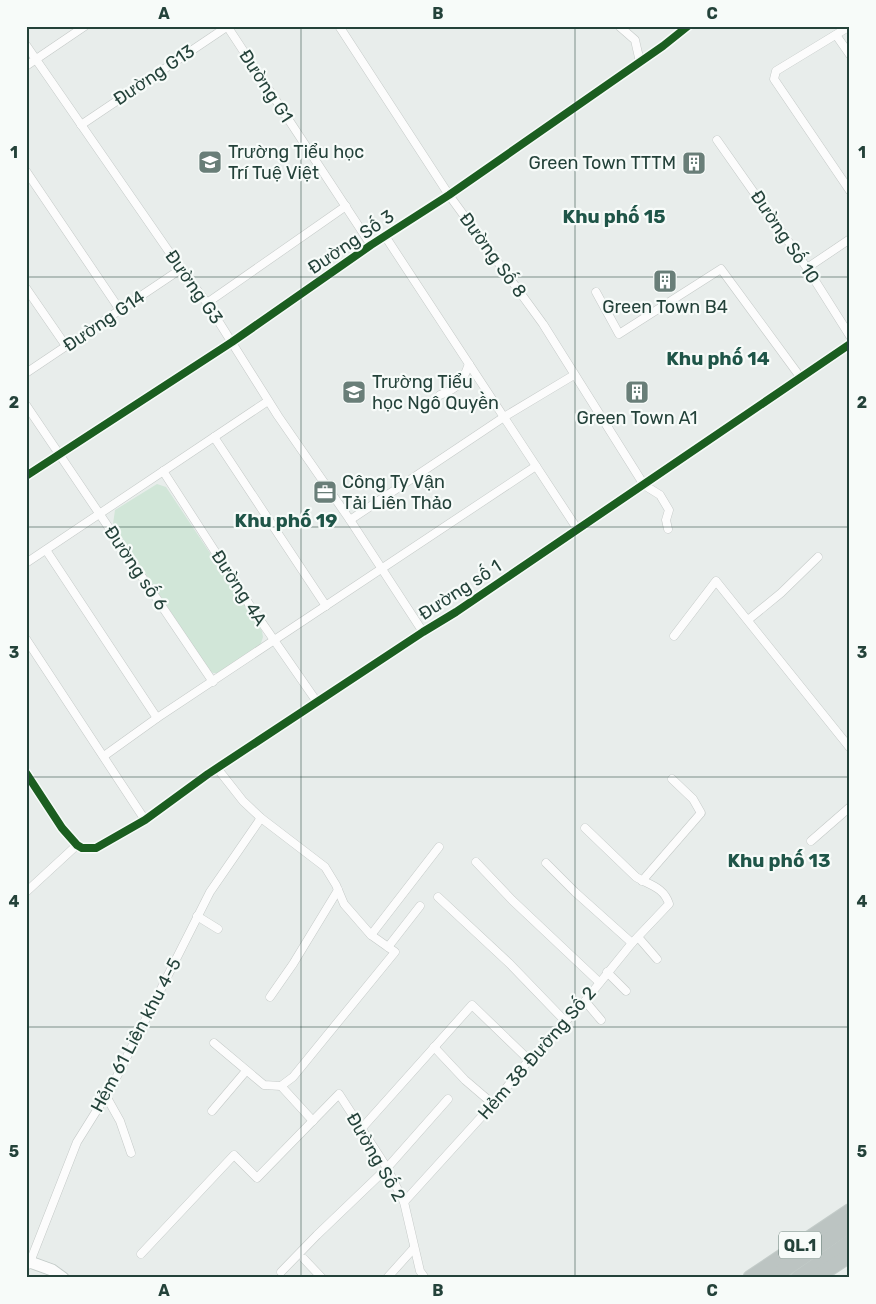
<svg xmlns="http://www.w3.org/2000/svg" width="876" height="1304" font-family="Rubik,sans-serif">
  <style>
    .green { fill: #d1e6d8 }
    .lines { fill: none; stroke-linecap: round; stroke-linejoin: round }
    .street-casing { stroke: #c5cac8; stroke-width: 9 }
    .secondary-casing { stroke: #c3cbc8; stroke-width: 13 }
    .highway-casing { stroke: #c3ccc9; stroke-width: 16 }
    .street { stroke: #fcfcfc; stroke-width: 8 }
    .secondary { stroke: #fcfcfc; stroke-width: 11 }
    .highway { stroke: #bcc4c2; stroke-width: 14 }
    .cycleway-casing { stroke: #f7fbf9; stroke-width: 11 }
    .cycleway { stroke: #1b5e20; stroke-width: 8 }
    .grid { fill: none; stroke: #24423a; stroke-width: 1; stroke-opacity: 0.55 }
    .labels { text-anchor: middle; stroke-width: 4.5; stroke-linejoin: round; paint-order: stroke }
    .shield { fill: #f7fbf9; stroke: #637a73; stroke-width: 1 }
    .shield-label { font-size: 16px; font-weight: bold; fill: #24423a }
    .street-label { font-size: 18px; fill: #24423a; stroke: #f7fbf9 }
    .poi-label { font-size: 18px; fill: #24423a; stroke: #f7fbf9; text-anchor: start }
    .neighbourhood-label { font-size: 19px; font-weight: bold; fill: #1f5548; stroke: #f7fbf9 }
    .neatline { fill: none; stroke: #24423a; stroke-width: 2 }
    .grid-label { font-size: 16px; text-anchor: middle; font-weight: bold; fill: #24423a }
  </style>
  <rect width="100%" height="100%" fill="#e8edeb"/>
  <!-- green -->
  <path class="green" d="M157 484 166 487 262 631 263 637 260 646 217 673H213L209 670 113 524 115 510Z"/>
  <g class="lines">
    <!-- street casing -->
    <g class="street-casing">
      <g id="street">
        <path d="M227 26 371 245"/>
        <path d="M339 26 449 195 543 324 644 485 660 495 669 510 666 520 668 529"/>
        <path d="M619 26 635 40 640 62"/>
        <path d="M850 26 776 71 774 79 850 191"/>
        <path d="M836 35 850 55"/>
        <path d="M26 45 181 269 207 303 278 416 350 520 423 632"/>
        <path d="M26 66 85 26"/>
        <path d="M81 125 228 26"/>
        <path d="M717 140 807 268 850 336"/>
        <path d="M26 171 120 310"/>
        <path d="M385 236 578 530"/>
        <path d="M807 268 850 239"/>
        <path d="M26 288 66 346"/>
        <path d="M596 292 619 334 721 269 801 378"/>
        <path d="M207 303 346 206"/>
        <path d="M26 373 181 269"/>
        <path d="M440 395C460 387 462 383 469 364"/>
        <path d="M26 405 213 682"/>
        <path d="M214 437 326 606"/>
        <path d="M163 471 249 604 317 702"/>
        <path d="M26 476 232 342 371 245 449 195 663 46 688 26"/>
        <path d="M350 520 504 417 574 375"/>
        <path d="M46 550 157 718"/>
        <path d="M26 563 268 401"/>
        <path d="M748 620 781 593 818 557"/>
        <path d="M674 636 716 581 850 748"/>
        <path d="M26 639 145 820"/>
        <path d="M104 756 157 718 536 466"/>
        <path d="M217 768 243 801 261 818 325 867 336 885 344 904 371 935 395 952 293 1077 281 1086 313 1121"/>
        <path d="M26 773 62 828 77 845 82 848H96L145 820 208 774 423 632 456 612 850 344"/>
        <path d="M811 841 850 807"/>
        <path d="M476 862 512 900 599 982"/>
        <path d="M546 863 575 892 632 943"/>
        <path d="M642 881 701 813 693 799 672 779"/>
        <path d="M26 892 77 845"/>
        <path d="M438 897 510 964 565 1021"/>
        <path d="M197 916 218 929"/>
        <path d="M371 935 439 847"/>
        <path d="M638 937 657 959"/>
        <path d="M388 947 420 906"/>
        <path d="M607 972 626 991"/>
        <path d="M270 997 293 964 338 890"/>
        <path d="M585 1001 601 1020"/>
        <path d="M214 1043 264 1085 281 1086"/>
        <path d="M434 1047 465 1080 493 1104"/>
        <path d="M106 1096 120 1121 131 1153"/>
        <path d="M212 1111 246 1071"/>
        <path d="M362 1128 472 1005 529 1060"/>
        <path d="M404 1202 493 1104 529 1060 585 1001 632 943 669 904C664 887 649 885 636 877L585 828"/>
        <path d="M141 1254 234 1155 257 1178 339 1094 387 1168 404 1202 420 1271 425 1278"/>
        <path d="M304 1259 322 1278"/>
        <path d="M30 1262 77 1142 112 1086 210 892 261 818"/>
        <path d="M281 1272 317 1235 387 1168 448 1099"/>
        <path d="M387 1278 414 1248"/>
      </g>
    </g>
    <!-- secondary casing -->
    <g class="secondary-casing">
      <path id="secondary" d="M26 1264 30 1262 52 1270 63 1278"/>
    </g>
    <!-- highway casing -->
    <g class="highway-casing">
      <g id="highway">
        <path d="M750 1278 850 1211"/>
        <path d="M772 1278 850 1225"/>
        <path d="M798 1278 850 1242"/>
        <path d="M815 1278 850 1255"/>
      </g>
    </g>
    <!-- street -->
    <use href="#street" class="street"/>
    <!-- secondary -->
    <use href="#secondary" class="secondary"/>
    <!-- highway -->
    <use href="#highway" class="highway"/>
    <!-- cycleway casing -->
    <g class="cycleway-casing">
      <g id="cycleway">
        <path d="M26 476 232 342 371 245 449 195 663 46 688 26"/>
        <path d="M26 773 62 828 77 845 82 848H96L145 820 208 774 423 632 456 612 850 344"/>
      </g>
    </g>
    <!-- cycleway -->
    <use href="#cycleway" class="cycleway"/>
  </g>
  <!-- grid -->
  <path class="grid" d="M301 26V1278M575 26V1278M26 277H850M26 527H850M26 777H850M26 1027H850"/>
  <!-- icons -->
  <defs>
    <g id="school-square" transform="scale(1.25)"><rect x="-9" y="-9" width="18" height="18" rx="4" fill="#697e78" stroke="#f7fbf9"/><path d="M0-5L7-2L0 1L-7-2ZM-4 1L0 2.5L4 1V4Q0 6-4 4Z" fill="#fff"/></g>
    <g id="building-square" transform="scale(1.25)"><rect x="-9" y="-9" width="18" height="18" rx="4" fill="#697e78" stroke="#f7fbf9"/><path d="M-4-6H4V6H1V3H-1V6H-4ZM-2.5-4.3h1.7v1.8h-1.7ZM.8-4.3h1.7v1.8H.8ZM-2.5-1h1.7V.8h-1.7ZM.8-1h1.7V.8H.8Z" fill="#fff"/></g>
    <g id="office-square" transform="scale(1.25)"><rect x="-9" y="-9" width="18" height="18" rx="4" fill="#697e78" stroke="#f7fbf9"/><path d="M-6-3h4V-5.5h4V-3h4V5H-6ZM-1-4.5V-3h2v-1.5ZM-6 0V1H6V0Z" fill="#fff"/></g>
  </defs>
  <g fill-rule="evenodd">
    <use href="#school-square" x="210" y="162"/>
    <use href="#building-square" x="694" y="163"/>
    <use href="#building-square" x="665" y="281"/>
    <use href="#school-square" x="354" y="392"/>
    <use href="#building-square" x="637" y="392"/>
    <use href="#office-square" x="325" y="492"/>
  </g>
  <g class="labels">
    <!-- shield labels -->
    <rect class="shield" x="779" y="1231.5" width="42" height="27" rx="4"/>
    <g class="shield-label">
      <text x="800" y="1251">QL.1</text>
    </g>
    <!-- street labels -->
    <g class="street-label">
      <text transform="translate(154 75) rotate(-34)" y="6">Đường G13</text>
      <text transform="translate(266 86) rotate(57)" y="6">Đường G1</text>
      <text transform="translate(785 237) rotate(56)" y="6">Đường Số 10</text>
      <text transform="translate(351 242) rotate(-34)" y="6">Đường Số 3</text>
      <text transform="translate(493 255) rotate(54)" y="6">Đường Số 8</text>
      <text transform="translate(194 287) rotate(55)" y="6">Đường G3</text>
      <text transform="translate(104 321) rotate(-34)" y="6">Đường G14</text>
      <text transform="translate(136 568) rotate(56)" y="6">Đường số 6</text>
      <text transform="translate(239 588) rotate(57)" y="6">Đường 4A</text>
      <text transform="translate(460 590) rotate(-33)" y="6">Đường số 1</text>
      <text transform="translate(136 1035) rotate(-62)" y="6">Hẻm 61 Liên khu 4-5</text>
      <text transform="translate(537 1053) rotate(-49)" y="6">Hẻm 38 Đường Số 2</text>
      <text transform="translate(376 1157) rotate(60)" y="6">Đường Số 2</text>
    </g>
    <!-- poi labels -->
    <g class="poi-label">
      <text x="228" y="158">Trường Tiểu học<tspan x="228" dy="21">Trí Tuệ Việt</tspan></text>
      <text x="676" y="169" text-anchor="end">Green Town TTTM</text>
      <text x="665" y="313" text-anchor="middle">Green Town B4</text>
      <text x="372" y="388">Trường Tiểu<tspan x="372" dy="21">học Ngô Quyền</tspan></text>
      <text x="637" y="424" text-anchor="middle">Green Town A1</text>
      <text x="342" y="488">Công Ty Vận<tspan x="342" dy="21">Tải Liên Thảo</tspan></text>
    </g>
    <!-- neighbourhood labels -->
    <g class="neighbourhood-label">
      <text x="614" y="223">Khu phố 15</text>
      <text x="718" y="365">Khu phố 14</text>
      <text x="286" y="527">Khu phố 19</text>
      <text x="779" y="867">Khu phố 13</text>
    </g>
  </g>
  <!-- border -->
  <rect width="876" height="1304" fill="none" stroke="#f7fbf9" stroke-width="55"/>
  <rect x="28" y="28" width="820" height="1248" class="neatline"/>
  <g class="grid-label">
    <text x="164" y="19">A</text>
    <text x="438" y="19">B</text>
    <text x="712" y="19">C</text>
    <text x="14" y="158">1</text>
    <text x="862" y="158">1</text>
    <text x="14" y="408">2</text>
    <text x="862" y="408">2</text>
    <text x="14" y="658">3</text>
    <text x="862" y="658">3</text>
    <text x="14" y="907">4</text>
    <text x="862" y="907">4</text>
    <text x="14" y="1157">5</text>
    <text x="862" y="1157">5</text>
    <text x="164" y="1296">A</text>
    <text x="438" y="1296">B</text>
    <text x="712" y="1296">C</text>
  </g>
</svg>
